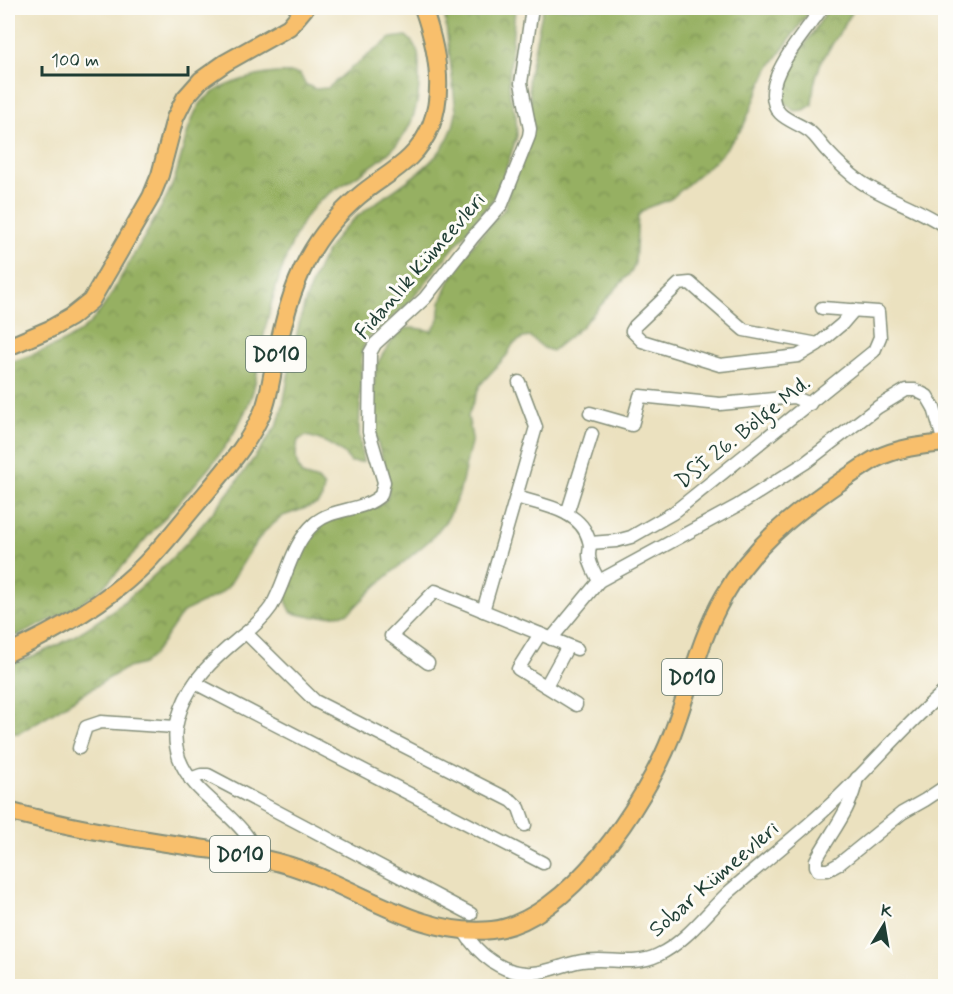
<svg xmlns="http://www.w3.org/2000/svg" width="953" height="994" font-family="Mynerve,sans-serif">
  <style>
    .forest { fill: url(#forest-crowns); stroke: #5a764b; stroke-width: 1.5 }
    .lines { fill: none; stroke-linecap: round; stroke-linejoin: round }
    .minor-casing { stroke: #858f7a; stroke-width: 15 }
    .major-casing { stroke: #858f7a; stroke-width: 20 }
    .minor { stroke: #fff; stroke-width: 12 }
    .major { stroke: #f8bf6c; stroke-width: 16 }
    .labels { text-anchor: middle; stroke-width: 6; stroke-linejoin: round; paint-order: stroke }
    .shield { fill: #fdfcf7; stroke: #62766e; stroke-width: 1.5 }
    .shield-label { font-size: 21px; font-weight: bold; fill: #1f3d34 }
    .street-label { font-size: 22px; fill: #1f3d34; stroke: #fdfcf7 }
  </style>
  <defs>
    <pattern id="forest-crowns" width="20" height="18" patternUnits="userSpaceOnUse" patternTransform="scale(1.5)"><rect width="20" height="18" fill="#96b062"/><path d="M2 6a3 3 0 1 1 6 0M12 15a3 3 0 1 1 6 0" fill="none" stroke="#7a9052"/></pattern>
  </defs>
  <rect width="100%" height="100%" fill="#fdfcf7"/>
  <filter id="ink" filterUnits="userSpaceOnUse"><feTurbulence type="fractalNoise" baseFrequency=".0167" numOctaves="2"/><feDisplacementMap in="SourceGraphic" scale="12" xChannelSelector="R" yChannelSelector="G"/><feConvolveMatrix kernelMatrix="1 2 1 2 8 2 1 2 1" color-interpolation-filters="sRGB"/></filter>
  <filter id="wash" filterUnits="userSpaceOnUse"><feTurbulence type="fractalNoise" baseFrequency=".008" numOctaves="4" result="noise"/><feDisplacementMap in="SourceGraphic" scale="24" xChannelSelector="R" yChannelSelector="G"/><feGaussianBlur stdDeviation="1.35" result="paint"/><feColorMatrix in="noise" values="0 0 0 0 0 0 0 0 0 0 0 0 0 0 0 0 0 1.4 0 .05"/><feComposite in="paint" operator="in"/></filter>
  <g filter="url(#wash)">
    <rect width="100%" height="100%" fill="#ebe1bf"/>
    <!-- forest -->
    <g class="forest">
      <path d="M444 8H515L509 81 510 97 516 115 517 136 501 184 494 198 408 304 367 339 362 351 359 433 363 462H351C342 449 322 439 306 436L298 440C295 453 295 463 302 475L318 480 324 487 322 498 317 504 283 516 264 532 252 548 228 587 218 595 183 612 154 654 143 664 124 669 19 733H10L8 730V666C29 657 51 650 71 638 157 588 222 507 277 425 284 408 286 389 289 371 298 326 308 275 336 238 370 193 450 175 456 111Z"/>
      <path d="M543 8H812L767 71 743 127 720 156 672 198C660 205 647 204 638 216L635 263 632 271 580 328 552 351 544 348 530 337 523 338 513 344 507 355 480 385 468 416 472 438 459 494 448 518 432 538 376 586 352 610 346 614 312 617 292 613C289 607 284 600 285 592 286 572 310 529 328 520 342 513 386 512 388 495 391 478 379 451 375 433 373 420 373 382 376 369 378 359 395 334 405 329 413 326 424 330 432 331L439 319 441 302 452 274 471 247 505 208 531 104 528 79Z"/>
      <path d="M829 8H855L821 62 814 84 812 105 804 110 794 111 784 102 783 89 788 70Z"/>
      <path d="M406 36C421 48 419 58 419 76 420 135 391 155 344 184 327 194 312 205 302 223 281 261 270 306 261 348 258 364 257 381 251 397 232 451 187 492 150 534 130 556 112 583 87 599 66 614 42 624 19 635L8 637V363C35 353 68 345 89 324 107 306 117 284 129 263 144 237 161 211 173 183 182 161 187 119 202 102 222 80 273 69 300 74L305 84 315 89 328 88 351 68 391 38Z"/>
    </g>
  </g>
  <g filter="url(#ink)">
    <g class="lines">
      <!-- minor casing -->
      <g class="minor-casing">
        <g id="minor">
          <path d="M822 8C807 30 773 67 773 94 773 119 794 120 809 131 816 136 821 145 827 151 837 162 849 173 861 182 888 200 919 208 946 227"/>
          <path d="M818 344 744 330 690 283 679 284 635 326 632 331 642 341 720 365 798 356 818 344 842 324 854 310"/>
          <path d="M590 413 632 425 640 396 720 404 794 397 810 404"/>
          <path d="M516 497C542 505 582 510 589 541 591 546 589 550 589 555 589 564 595 573 599 581"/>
          <path d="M567 514 592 434"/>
          <path d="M590 543 616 541 631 537 673 513 874 351 880 337 878 312 822 308"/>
          <path d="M483 611 536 427 519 382"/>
          <path d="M246 633 315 701 512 801 519 808 525 825"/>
          <path d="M540 634 518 669 576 705"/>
          <path d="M551 639 599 581 737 506 805 463 878 407 906 390H915L927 396 934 408 944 443"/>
          <path d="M428 663 391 636 435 591 577 649"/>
          <path d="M195 683 543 863"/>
          <path d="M546 686 568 646"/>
          <path d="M79 748 86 727 101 722 175 727"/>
          <path d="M857 778C851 810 831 832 816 860V866L818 870H828L839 864 902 813 925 800 946 786"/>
          <path d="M190 779 201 775H208L471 914"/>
          <path d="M257 857C254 850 251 842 247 836 226 807 192 793 179 758 173 740 175 726 181 709 192 679 214 659 238 639 250 630 262 620 271 607 287 581 290 545 315 523 334 507 363 512 381 495L384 482 369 432 370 353 375 344 425 298 473 237 502 204 529 136 530 129 521 83 532 8"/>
          <path d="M463 930C478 955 503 975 533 973 548 972 563 965 577 962 606 955 631 968 658 955 686 942 707 912 729 892 762 863 797 836 829 806 870 769 903 726 946 690"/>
        </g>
      </g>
      <!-- major casing -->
      <g class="major-casing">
        <g id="major">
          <path d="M8 347 50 329 71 317 91 301 151 197 160 175 175 118 185 98 201 80 225 63 289 27 305 8"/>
          <path d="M8 653C54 632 101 606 138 571 161 550 180 523 201 499 225 470 251 442 265 406 270 391 272 373 276 357 283 323 291 290 308 258 321 234 338 214 359 196 375 182 395 172 410 157 451 117 440 56 423 8"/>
          <path d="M8 811C66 827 126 837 186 846 230 853 274 857 315 875 372 898 428 937 492 930 568 921 645 803 671 737 689 691 699 639 724 596 751 548 794 513 840 482 851 475 863 466 875 459 897 448 922 445 946 443"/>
        </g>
      </g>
      <!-- minor -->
      <use href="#minor" class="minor"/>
      <!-- major -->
      <use href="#major" class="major"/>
    </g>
  </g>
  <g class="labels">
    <!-- shield labels -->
    <g class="shield">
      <rect x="246" y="336" width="60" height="36" rx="4.5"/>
      <rect x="662" y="659" width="60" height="36" rx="4.5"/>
      <rect x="210" y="836" width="60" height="36" rx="4.5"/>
    </g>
    <g class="shield-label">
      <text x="276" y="361">D010</text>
      <text x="692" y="684">D010</text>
      <text x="240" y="861">D010</text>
    </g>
    <!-- street labels -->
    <g class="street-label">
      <text transform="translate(419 265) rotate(-49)" y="8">Fidanlık Kümeevleri</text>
      <text transform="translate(742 431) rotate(-39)" y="8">DSİ 26. Bölge Md.</text>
      <text transform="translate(713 878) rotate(-41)" y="8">Sobar Kümeevleri</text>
    </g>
  </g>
  <!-- margin -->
  <rect width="953" height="994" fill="none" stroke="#fdfcf7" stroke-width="30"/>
  <!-- north arrow -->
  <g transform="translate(884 925) rotate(11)" stroke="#fdfcf7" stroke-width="4.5" paint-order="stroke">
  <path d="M0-4.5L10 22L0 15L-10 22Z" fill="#1f3d34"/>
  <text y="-9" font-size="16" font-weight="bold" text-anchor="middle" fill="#1f3d34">K</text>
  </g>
  <!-- scale -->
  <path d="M42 66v9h146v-9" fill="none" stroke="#1f3d34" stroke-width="3"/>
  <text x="51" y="66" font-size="18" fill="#1f3d34" stroke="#fdfcf7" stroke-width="4.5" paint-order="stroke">100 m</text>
</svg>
